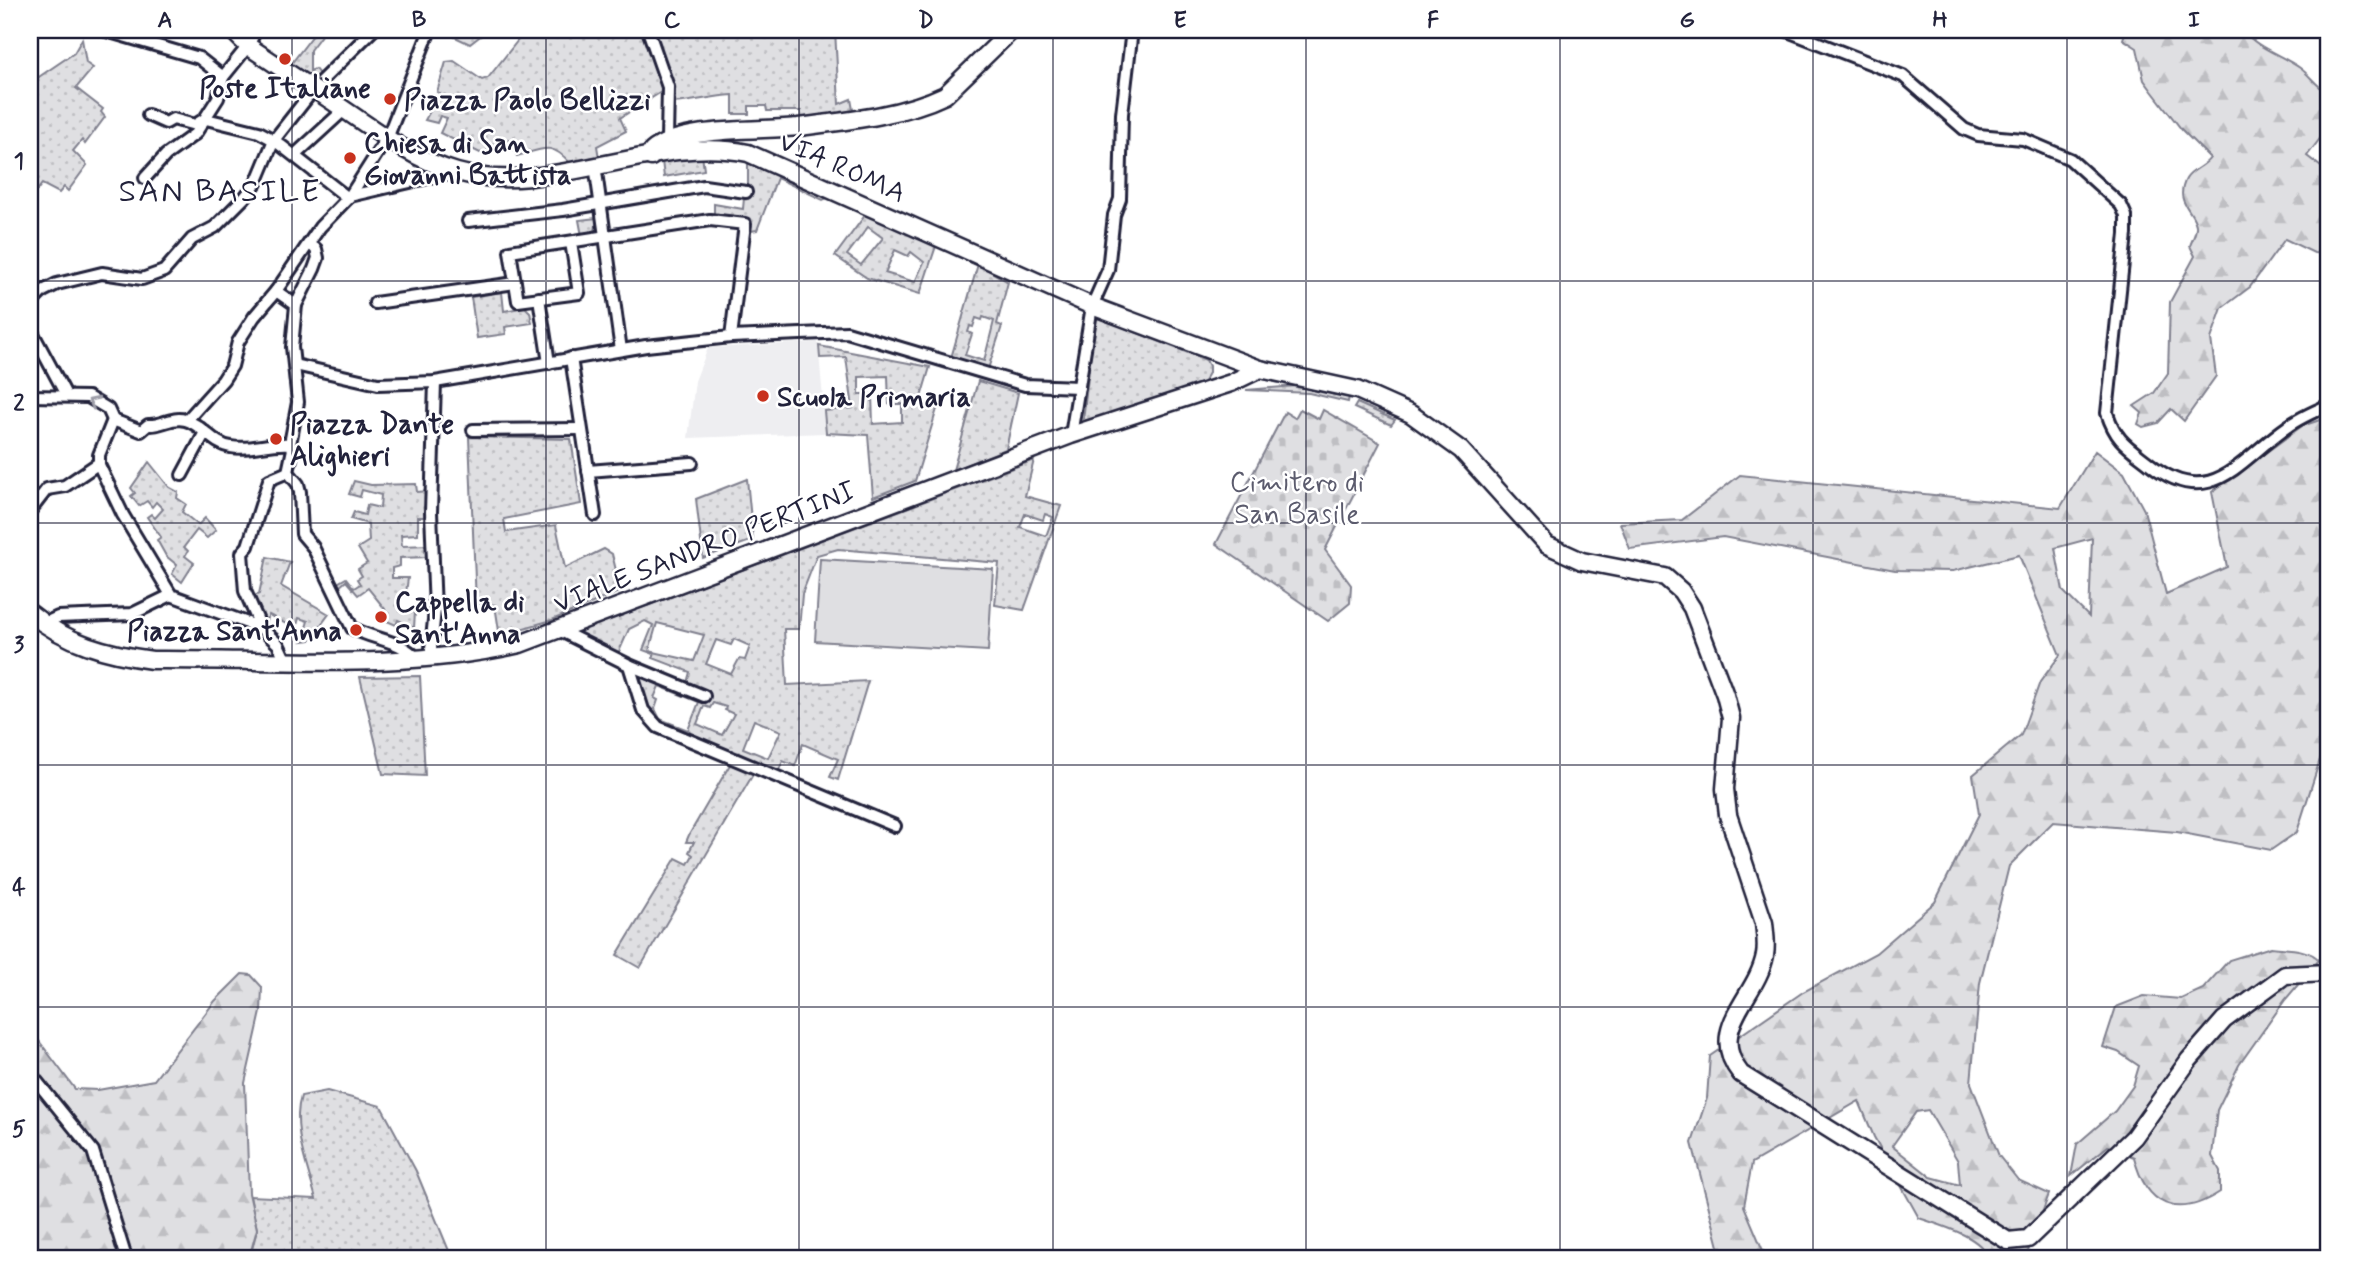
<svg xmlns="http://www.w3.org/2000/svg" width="2359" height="1288" font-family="Mynerve,sans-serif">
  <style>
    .built { fill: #eeeef1 }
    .grass { fill: url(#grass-dots); stroke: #80808e; stroke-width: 2; fill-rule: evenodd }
    .forest { fill: url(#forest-firs); stroke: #80808e; stroke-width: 2; fill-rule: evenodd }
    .cemetery { fill: url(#cemetery-stones); stroke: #80808e; stroke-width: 2 }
    .park { fill: #dfdfe2; stroke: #80808e; stroke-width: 2 }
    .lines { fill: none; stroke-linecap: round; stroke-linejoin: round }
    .street-casing { stroke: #22223b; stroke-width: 16 }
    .secondary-casing { stroke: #22223b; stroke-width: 21 }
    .street { stroke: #fff; stroke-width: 10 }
    .secondary { stroke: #fff; stroke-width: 16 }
    .secondary-bridge-casing { stroke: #22223b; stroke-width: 21; stroke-linecap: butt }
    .secondary-bridge { stroke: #fff; stroke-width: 16 }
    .oneway { stroke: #9c9ca7 }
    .grid { fill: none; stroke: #22223b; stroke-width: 2; stroke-opacity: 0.55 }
    .poi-dot { fill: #c8321e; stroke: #fff; stroke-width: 2.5 }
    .labels { text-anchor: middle; stroke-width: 5; stroke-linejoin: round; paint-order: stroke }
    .poi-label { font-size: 28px; font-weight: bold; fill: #22223b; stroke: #fff; text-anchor: start }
    .street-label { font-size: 28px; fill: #22223b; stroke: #fff }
    .park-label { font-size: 28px; fill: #5b5b6d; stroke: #fff }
    .quarter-label { font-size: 32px; letter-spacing: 2px; fill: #22223b; stroke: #fff }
    .neatline { fill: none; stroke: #22223b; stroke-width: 2.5 }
    .grid-label { font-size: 23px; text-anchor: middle; font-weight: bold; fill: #22223b }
  </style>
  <defs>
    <pattern id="grass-dots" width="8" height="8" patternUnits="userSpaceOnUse" patternTransform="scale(1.75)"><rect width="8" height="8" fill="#dfdfe2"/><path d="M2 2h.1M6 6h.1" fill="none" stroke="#bfbfc3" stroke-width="1.8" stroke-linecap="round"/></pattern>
    <pattern id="forest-firs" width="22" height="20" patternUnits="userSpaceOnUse" patternTransform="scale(1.75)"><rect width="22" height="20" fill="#dfdfe2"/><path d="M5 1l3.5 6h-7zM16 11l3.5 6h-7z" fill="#bfbfc3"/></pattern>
    <pattern id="cemetery-stones" width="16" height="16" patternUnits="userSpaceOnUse" patternTransform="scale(1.75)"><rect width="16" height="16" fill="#dfdfe2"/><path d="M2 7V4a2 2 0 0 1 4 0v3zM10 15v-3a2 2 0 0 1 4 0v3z" fill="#bfbfc3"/></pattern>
  </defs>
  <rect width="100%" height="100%" fill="#fff"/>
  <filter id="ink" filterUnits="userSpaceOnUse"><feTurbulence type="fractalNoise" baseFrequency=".0143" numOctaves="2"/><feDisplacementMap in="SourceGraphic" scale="14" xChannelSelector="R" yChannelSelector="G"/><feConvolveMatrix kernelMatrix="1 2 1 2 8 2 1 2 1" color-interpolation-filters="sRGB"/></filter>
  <g filter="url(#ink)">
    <!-- built -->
    <path class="built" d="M818 342 826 433 688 438 695 381 708 348Z"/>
    <!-- grass -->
    <g class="grass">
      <path d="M317 30H325L310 50V71L315 69 319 74 315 80 291 64Z"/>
      <path d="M458 30H488L470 44 455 37Z"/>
      <path d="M516 30H835L839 104 851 99 854 115 801 119V111H767L766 106H749V114H733V95C711 96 694 102 672 103L666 89 620 118 626 131 597 146 599 158 570 163C551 141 543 149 517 156L509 140 501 143V148L480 153 440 133 447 118 440 116 437 123 425 120 440 93 437 92 446 62 454 61 482 80 488 78 522 35Z"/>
      <path d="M82 39 86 63 93 68 76 88 103 109 101 112 105 117 85 144 82 140 73 151 87 165 68 191 64 187 59 193 42 184 35 193 30 190V83L74 53Z"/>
      <path d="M702 155 704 170 664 177 662 161Z"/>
      <path d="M748 161 829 193 827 198 823 200 777 178 757 230 750 231 751 219 714 216V204L743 209 744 198 748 197Z"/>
      <path d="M866 214 936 246 920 294 867 278 835 256ZM868 227 883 238 861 265 847 255ZM895 250 908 256 911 252 924 262 915 282 885 273Z"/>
      <path d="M597 218 595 232 582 236 579 220Z"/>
      <path d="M978 264 1008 282 997 324 1002 326 988 369 951 358ZM983 317 994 321 984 361 965 355 972 334 968 332 970 326 973 327 976 318 982 320Z"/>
      <path d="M502 292 504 311 525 307 530 312 532 323 505 327 506 334 477 338 471 297Z"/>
      <path d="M1095 316 1206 360 1209 366V373L1202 385 1082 429Z"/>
      <path d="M819 346 930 367 919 404 937 409 915 481 873 497 868 435 826 433 824 411 853 408 846 357 820 358ZM888 376 889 404H902V422L873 424 872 394H859V377Z"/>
      <path d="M978 381 1018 393 1006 449 953 470Z"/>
      <path d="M1296 386 1349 397 1348 402 1309 393 1246 390Z"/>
      <path d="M1357 403 1395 420 1391 425 1354 408Z"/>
      <path d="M469 437 571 439 581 504 504 519 506 532 556 525 565 568 604 549 612 554 621 591 552 620 503 634 499 631 495 605 476 603Z"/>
      <path d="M1034 460 1025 496 1061 506 1024 610 995 605 999 563 838 549 817 555 802 594 799 629H784L787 685 868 681 838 780 830 777 838 759 803 744 795 766 783 761 778 772 664 725 647 705 630 664 572 634ZM1025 514 1043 520 1045 514 1053 517 1046 536 1020 527ZM645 621 653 625 643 650 654 654 653 658 690 672 687 683 618 654 629 629ZM657 623 704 635 694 661 649 651ZM734 639 750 646 745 660 739 659 731 674 706 664 716 640 731 645ZM659 686 699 702 688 730 660 719 655 709 658 700 654 698ZM713 703 726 707 725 710 734 714 722 735 697 724 704 706 710 708ZM754 720 781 731 768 758 743 748Z"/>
      <path d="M149 462 169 487 178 492 177 498 186 504 182 512 198 525 205 518 216 530 207 538 197 530 184 547 188 551 185 556 194 563 182 582 172 574 177 565 166 556 157 540 161 537 147 517 151 514 155 518 163 509 156 502 152 507 147 501 139 506 131 496 135 493 131 488Z"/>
      <path d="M747 479 753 540 703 558 696 499Z"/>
      <path d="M354 481 371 485 416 484 417 492 428 491 427 517H418V534L401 535 402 546 428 545V557L400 558V566L392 568V578H408L406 593 401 594 400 611 415 612 414 628 398 620 396 625 387 621 385 609 368 588 358 595 346 581 338 588 336 584 346 578 354 588 360 584 357 579 362 576 358 569 367 563 358 548 369 541 368 524 351 519 354 512 365 515 367 505 380 508 381 495 362 490 360 497 349 494Z"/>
      <path d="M267 557 290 562 281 586 329 614 310 640 302 641 308 621 299 618 296 629 269 615 265 624 254 596 259 594Z"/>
      <path d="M420 676 425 776 383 774 360 677Z"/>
      <path d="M732 761 755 771 640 968 617 955 676 858 688 864 693 855 689 852 694 842H686L689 835Z"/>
      <path d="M327 1091 381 1106 416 1171 452 1258H250L257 1229 250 1196 316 1199C308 1168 291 1128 301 1096Z"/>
    </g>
    <!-- forest -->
    <g class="forest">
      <path d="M2126 30H2243C2256 48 2282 55 2300 68 2311 76 2316 87 2329 93V133L2325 132 2307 156 2329 173V254L2314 253 2285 239 2250 287 2222 308 2211 339 2216 376 2184 421 2171 409 2158 423 2143 427 2138 424 2142 413 2134 406 2154 393 2168 373 2170 302 2195 256 2190 246C2192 239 2197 233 2196 225 2193 209 2174 203 2186 179 2192 169 2204 167 2210 158L2182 130 2152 91 2144 80 2137 48 2123 39Z"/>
      <path d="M2329 417V731L2297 832 2271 850 2177 832 2053 822 2009 866 1980 983 1971 1083 1999 1156 2018 1180 2049 1194 2026 1257 2037 1258H1988C1982 1236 1939 1225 1919 1218L1874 1137 1859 1101 1752 1163 1744 1206 1764 1253 1772 1258H1722L1692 1143 1707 1098 1710 1056 1803 992 1876 953 1935 902 1979 814 1973 775 2021 735 2040 682 2060 655 2019 555 1953 571 1895 570 1723 537 1630 549 1620 523 1682 520 1740 475 2060 508 2095 451 2124 473 2144 510 2166 594 2227 567 2212 492 2302 426ZM2092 538 2089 617 2063 591 2055 548ZM1928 1110 1958 1161 1960 1185 1931 1177 1892 1146 1916 1112Z"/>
      <path d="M2271 947C2285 949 2309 948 2319 960L2285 1000 2239 1065 2217 1110 2212 1156 2220 1171V1192C2177 1220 2146 1206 2134 1157L2108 1146 2071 1176 2077 1144 2115 1111 2133 1086 2139 1066 2118 1052 2103 1047 2116 1007 2144 996 2181 999 2203 989 2229 960Z"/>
      <path d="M242 974 251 975 262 987 261 1012 245 1083 249 1193 257 1229 249 1258H30V1029L75 1089 98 1090 154 1080 215 1001Z"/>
    </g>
    <!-- cemetery -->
    <path class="cemetery" d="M1300 409 1319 419 1323 410 1380 443 1325 550 1351 585 1350 603 1328 621 1216 544 1285 412 1295 418Z"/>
    <!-- park -->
    <path class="park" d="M820 559 993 569 988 651 815 641Z"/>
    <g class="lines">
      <!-- street casing -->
      <g class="street-casing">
        <g id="street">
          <path d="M103 30 199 58 223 77"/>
          <path d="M648 30 668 87 667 140"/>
          <path d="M1785 30 1903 76 1964 129 1978 135 2023 139 2070 159 2121 205 2126 216V234L2107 413C2116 441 2127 446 2150 464 2211 512 2239 460 2287 427 2299 418 2315 411 2329 405"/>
          <path d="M148 115 166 123 173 119 195 125 203 120"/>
          <path d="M206 119 259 132 274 140 348 198"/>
          <path d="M296 154 345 109"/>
          <path d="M595 165 621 350"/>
          <path d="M145 178 166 155 195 134 218 98 223 77 248 46 256 30"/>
          <path d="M350 196 453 172"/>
          <path d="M468 221 563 210 704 186 746 192"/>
          <path d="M571 242 579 293 518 301 510 251 710 220 745 224 731 337"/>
          <path d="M276 291 296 305 292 347 298 402 290 444 293 449 288 472 298 484 300 492 302 534 313 547 352 628C374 640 402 640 418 660"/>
          <path d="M539 298 549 363"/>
          <path d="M375 303 515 283"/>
          <path d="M30 304 43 291 57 284 102 273 142 279 164 271 192 239 215 227 245 197 256 183 274 140 318 84 373 30"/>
          <path d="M296 305 314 269 318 258 316 249 309 244"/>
          <path d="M30 328 66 395"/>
          <path d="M571 358 595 515"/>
          <path d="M295 365 378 384 435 382 646 346 731 337 847 332 1025 385 1079 387"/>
          <path d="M30 396 88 397 108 409 113 420 141 431 148 425C162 426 172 416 185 420 202 424 212 444 231 447 251 451 269 442 290 444"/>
          <path d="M113 420 99 455V465L123 515 171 595 261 628 278 644 285 659"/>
          <path d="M187 420 223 380 232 366 238 342 254 317 276 291 320 227 350 196 388 136 430 30"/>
          <path d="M473 430 581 429"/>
          <path d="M1071 435 1092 306 1108 270 1114 215 1120 199 1122 114 1132 30"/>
          <path d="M588 471 692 463"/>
          <path d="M182 475 204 434"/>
          <path d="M30 511 47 489 65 486 99 463"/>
          <path d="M45 623 58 617 132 614 171 595"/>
          <path d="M261 628 245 591 242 553 248 546 269 480 288 472"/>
          <path d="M557 629 629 665 643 710 658 727 895 826"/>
          <path d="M430 658 435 610 431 512 435 382"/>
          <path d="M629 665 704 696"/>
          <path d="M30 1073 93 1151 126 1258"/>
        </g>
      </g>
      <!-- secondary casing -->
      <g class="secondary-casing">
        <g id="secondary">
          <path d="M232 30 248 46 308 86"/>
          <path d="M318 92C362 120 407 158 457 172 550 198 656 133 748 153L1092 306 1260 369 1357 390 1411 414 1461 450 1547 545 1582 561 1665 577 1681 591 1692 608 1725 695 1731 718 1725 789 1728 815 1764 923C1765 934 1767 944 1765 955 1757 998 1705 1029 1741 1074L2008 1241 2028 1239 2134 1137 2189 1060 2224 1020 2285 975 2329 973"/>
          <path d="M651 157 652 151C681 126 758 131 798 127 847 121 901 116 945 95L1012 30"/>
          <path d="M30 613C66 643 107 654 152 660 274 659 401 671 520 644L1071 435 1231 383 1260 369"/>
        </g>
      </g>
      <!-- street -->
      <use href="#street" class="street"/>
      <!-- secondary -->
      <use href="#secondary" class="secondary"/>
      <!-- secondary-bridge casing -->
      <g class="secondary-bridge-casing">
        <path id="secondary-bridge" d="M308 86 318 92"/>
      </g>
      <!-- secondary-bridge -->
      <use href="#secondary-bridge" class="secondary-bridge"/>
    </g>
    <!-- one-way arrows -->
    <defs><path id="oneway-chevron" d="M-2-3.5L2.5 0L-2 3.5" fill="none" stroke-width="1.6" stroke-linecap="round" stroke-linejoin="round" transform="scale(1.75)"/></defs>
    <use class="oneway" href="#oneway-chevron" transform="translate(93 402) rotate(-154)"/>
  </g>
  <!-- grid -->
  <path class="grid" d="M292 30V1258M546 30V1258M799 30V1258M1053 30V1258M1306 30V1258M1560 30V1258M1813 30V1258M2067 30V1258M30 281H2329M30 523H2329M30 765H2329M30 1007H2329"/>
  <!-- markers -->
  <g class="poi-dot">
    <circle cx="285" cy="59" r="7"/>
    <circle cx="390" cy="99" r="7"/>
    <circle cx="350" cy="158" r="7"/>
    <circle cx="763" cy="396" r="7"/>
    <circle cx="276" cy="439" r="7"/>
    <circle cx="381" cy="617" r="7"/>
    <circle cx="356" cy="630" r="7"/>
  </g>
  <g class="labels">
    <!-- poi labels -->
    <g class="poi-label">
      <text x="285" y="97" text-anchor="middle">Poste Italiane</text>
      <text x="404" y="109">Piazza Paolo Bellizzi</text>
      <text x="364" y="152">Chiesa di San<tspan x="364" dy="32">Giovanni Battista</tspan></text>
      <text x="777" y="406">Scuola Primaria</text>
      <text x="290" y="433">Piazza Dante<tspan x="290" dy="32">Alighieri</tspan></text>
      <text x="395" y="611">Cappella di<tspan x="395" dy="32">Sant'Anna</tspan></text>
      <text x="342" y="640" text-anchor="end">Piazza Sant'Anna</text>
    </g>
    <!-- street labels -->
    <g class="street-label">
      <text transform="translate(843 166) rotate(24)" y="10">VIA ROMA</text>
      <text transform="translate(704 546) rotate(-21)" y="10">VIALE SANDRO PERTINI</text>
    </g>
    <!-- park labels -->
    <g class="park-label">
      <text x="1297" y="491">Cimitero di<tspan x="1297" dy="32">San Basile</tspan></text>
    </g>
    <!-- quarter labels -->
    <g class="quarter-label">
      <text x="220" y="201">SAN BASILE</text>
    </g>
  </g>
  <!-- margin -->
  <rect width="2359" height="1288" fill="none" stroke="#fff" stroke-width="77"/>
  <rect x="38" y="38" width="2282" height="1212" class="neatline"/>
  <g class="grid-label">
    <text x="165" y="27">A</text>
    <text x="419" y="27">B</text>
    <text x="672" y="27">C</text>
    <text x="926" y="27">D</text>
    <text x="1180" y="27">E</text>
    <text x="1433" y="27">F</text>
    <text x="1687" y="27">G</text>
    <text x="1940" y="27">H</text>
    <text x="2194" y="27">I</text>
    <text x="19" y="168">1</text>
    <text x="19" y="410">2</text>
    <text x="19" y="652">3</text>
    <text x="19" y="894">4</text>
    <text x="19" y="1136">5</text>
  </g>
</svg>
